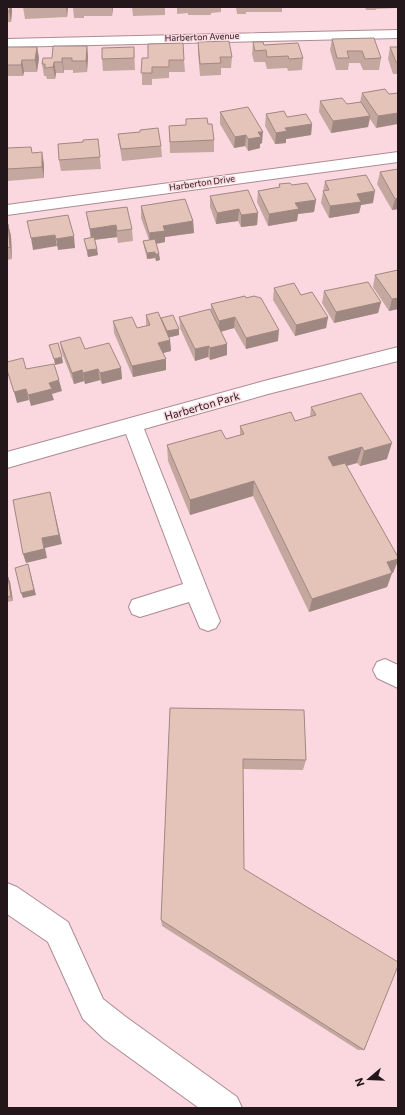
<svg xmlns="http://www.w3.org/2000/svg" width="405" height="1115" font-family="Commissioner,sans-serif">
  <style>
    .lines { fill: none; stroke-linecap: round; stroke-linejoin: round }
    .minor-casing { stroke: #ac8b93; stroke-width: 2 }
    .minor { fill: #fff; fill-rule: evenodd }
    .wall { fill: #c4a89f }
    .shaded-wall { fill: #a08882 }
    .building { fill: #e4c3b9; stroke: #a08882 }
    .labels { text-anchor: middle; stroke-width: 3; stroke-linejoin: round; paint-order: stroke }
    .far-street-label { font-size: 9px; fill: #24171b; stroke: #fbd8e0 }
    .street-label { font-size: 11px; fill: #24171b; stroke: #fbd8e0 }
  </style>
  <rect width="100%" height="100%" fill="#fbd8e0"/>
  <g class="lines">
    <!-- minor casing -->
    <g class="minor-casing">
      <g id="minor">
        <path d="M398 30V38L7 47V39Z"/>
        <path d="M398 152V162L7 215V205Z"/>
        <path d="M398 347V361L268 394 144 429 220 621 216 628 208 631 200 628 189 602 140 617 132 614 129 607 132 600 183 584 126 434 7 468V452L268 380Z"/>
        <path d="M385 659 398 665V688L377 678 373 670 377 662Z"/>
        <path d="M7 883 17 887 68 922 103 999 126 1017 237 1097 242 1108H199L104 1039 83 1019 48 942 7 914Z"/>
      </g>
    </g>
    <!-- minor -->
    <use href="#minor" class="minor"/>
  </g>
  <!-- wall -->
  <g class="wall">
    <path d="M7 7H12V11L11 22H7Z"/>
    <path d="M23 7H68L67 17 25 19Z"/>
    <path d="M73 7H113L112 16H84V18H74Z"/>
    <path d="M132 7H165V15L133 16Z"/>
    <path d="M177 7H221V12L211 13V15H188V13L177 14Z"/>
    <path d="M236 7H282V12H246V14H237Z"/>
    <path d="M365 7H398V8L376 9V10H366Z"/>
    <path d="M332 39 381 58 379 70H363L360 63H349L348 70H336L330 50Z"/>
    <path d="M198 42 232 57 231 68H221V75L200 76 198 53Z"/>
    <path d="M253 42 264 45 303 58 302 70 288 71 287 68 267 69 265 62H254L252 54Z"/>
    <path d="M87 46 88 57 87 72 73 73V70H64V73H56L55 79H47L46 76H44L42 64 52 58Z"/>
    <path d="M7 47H37L39 58 37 72H24L23 76H7Z"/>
    <path d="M134 47 135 70 103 71 102 59Z"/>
    <path d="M390 47H398V74H393L388 59Z"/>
    <path d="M142 58 184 60 185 72H169V78L152 79V85H142Z"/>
    <path d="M385 89 376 128 370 119 368 127 331 133 319 112 320 101 347 104 360 102 362 93Z"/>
    <path d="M220 112 262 143 260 144V148L248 151 245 146 234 148 220 124Z"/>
    <path d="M266 114 312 124 311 135 286 139V143L275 144 265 126Z"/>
    <path d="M186 119 208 124 214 140V152L170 153 169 126 186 125Z"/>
    <path d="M140 132 161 146 162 157 122 161 118 134Z"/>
    <path d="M98 139 101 169 61 171 59 160 83 142Z"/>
    <path d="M7 148 32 153 44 164V178L8 181 7 176Z"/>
    <path d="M398 169V209L392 210 377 184 380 172Z"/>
    <path d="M325 181 373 203 361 205 359 213 329 218 321 203Z"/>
    <path d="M279 184 292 185 316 200 314 212 298 214 297 221 268 226 257 202 258 191 279 187Z"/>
    <path d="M210 196 258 213 257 225 241 227 238 221 216 224 210 207Z"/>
    <path d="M141 206 193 221 194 233 165 237V242L156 244 160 260 156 261 155 258 147 259 144 247 143 241 149 240 141 218Z"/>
    <path d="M86 212 132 229 133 241 118 243 117 237 95 240 98 255 88 257 84 239 91 238Z"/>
    <path d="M7 224H8L11 236 12 259 7 260Z"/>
    <path d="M398 270V309L389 311 373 287 375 275Z"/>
    <path d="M274 288 301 295 328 317 326 328 295 336 273 300Z"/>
    <path d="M324 291 381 302 378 313 334 323 322 303Z"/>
    <path d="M211 304 278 341 246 349 234 328 221 332 227 344V355L210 360 208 357 195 361 180 328 179 317 211 312Z"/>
    <path d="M146 315 161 320V318L179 335 169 337 170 340 171 351 163 353 166 370 133 377 114 333 113 321 137 328 146 326Z"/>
    <path d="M60 342 85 349 121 368 122 379 102 384 100 380 85 384 84 381 74 384 62 353Z"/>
    <path d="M311 407 387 459 360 466 357 463 346 466 393 573H392L387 587 309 612 253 496 190 515 168 461 167 445 226 439 240 435V426L295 421 310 417Z"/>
    <path d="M7 577 10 582 13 601 7 602Z"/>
    <path d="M170 708 306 760 303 770 243 769 244 869 364 1050H358L162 926 161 920Z"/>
  </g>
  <!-- shaded-wall -->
  <g class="shaded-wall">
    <path d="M10 7H12V11L11 22 9 11Z"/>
    <path d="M66 7H68L67 17Z"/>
    <path d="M112 7H113L112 16Z"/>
    <path d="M87 46 88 57 87 72 86 61Z"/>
    <path d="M37 47 39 58 37 72 35 60Z"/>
    <path d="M62 58 64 70V73L62 62Z"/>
    <path d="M22 60 24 72 23 76 21 65Z"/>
    <path d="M54 62 56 73 55 79 53 67Z"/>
    <path d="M398 113V124L376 128 378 116Z"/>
    <path d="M370 116 368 127 331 133 333 121Z"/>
    <path d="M312 124 311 135 286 139V143L275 144 276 133 285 128Z"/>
    <path d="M258 132H263L262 143 260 144V148L248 151V139Z"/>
    <path d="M246 135 245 146 234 148 235 137Z"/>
    <path d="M42 152 44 164V178L42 167Z"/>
    <path d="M375 191 373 203 361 205 359 213 329 218 330 206 357 194Z"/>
    <path d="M398 198V209L392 210 395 199Z"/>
    <path d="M316 200 314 212 298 214 297 221 268 226 269 214 295 203Z"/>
    <path d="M239 209 238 221 216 224 217 213Z"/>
    <path d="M258 213 257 225 241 227V215Z"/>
    <path d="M193 221 194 233 165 237V242L150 245 149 233 163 226Z"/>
    <path d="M8 224 11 236 12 259 10 247Z"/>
    <path d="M116 225 117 237 91 240 90 229Z"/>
    <path d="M55 235 57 246 33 250 31 238Z"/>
    <path d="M74 236 75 248 58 250 56 239Z"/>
    <path d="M97 249 98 255 88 257 87 250Z"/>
    <path d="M155 252V258L147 259V253Z"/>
    <path d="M155 254H159L160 260 156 261Z"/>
    <path d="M398 298V309L389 311 392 299Z"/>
    <path d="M381 302 378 313 334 323 336 312Z"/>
    <path d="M235 317 234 328 219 332V321Z"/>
    <path d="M328 317 326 328 295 336 296 325Z"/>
    <path d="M179 329V335L167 338V331Z"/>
    <path d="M279 330 278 341 246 349V338Z"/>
    <path d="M170 340 171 351 159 354 158 343Z"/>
    <path d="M227 344V355L210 360V348Z"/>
    <path d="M209 346 208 357 195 361V349Z"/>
    <path d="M62 357 63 363 55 365 54 359Z"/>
    <path d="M166 359V370L133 377 132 366Z"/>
    <path d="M121 368 122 379 102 384 100 373Z"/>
    <path d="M98 369 100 380 85 384 83 373Z"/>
    <path d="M82 370 84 381 74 384 72 373Z"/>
    <path d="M59 380 62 391 52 394 54 400 31 406 28 395 49 383Z"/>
    <path d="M26 389 29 400 17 403 14 392Z"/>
    <path d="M392 443 387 459 360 466 364 451Z"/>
    <path d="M362 447 357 463 325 472 328 457Z"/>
    <path d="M254 481 253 496 190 515V500Z"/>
    <path d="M50 492 62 544 45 548 47 558 26 563 23 554 42 538Z"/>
    <path d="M398 559V561L393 573 381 576 387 562Z"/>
    <path d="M28 564 36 595 23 598 21 593Z"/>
    <path d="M392 573 387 587 309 612 312 599Z"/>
    <path d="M8 577 10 582 13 601 11 596Z"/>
  </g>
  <!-- building -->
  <g class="building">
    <path d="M7 7H10L9 11H7Z"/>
    <path d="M374 38 381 58 365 59 362 51H347L349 58H337L332 39Z"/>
    <path d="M229 41 232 57H220L221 63 200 64 198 42Z"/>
    <path d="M253 42H263L264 45 298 43 303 58 289 59 288 56 267 57 266 50 255 51Z"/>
    <path d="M183 43 184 60H169V67H152V73H141L142 58H148V44Z"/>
    <path d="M53 46H87L86 61H72V58H62V62H54L53 67 45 68V64H42L43 58H52Z"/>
    <path d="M7 47H37L35 60H22L21 65H7Z"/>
    <path d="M134 47V58L102 59V48Z"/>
    <path d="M390 47H398V62H396Z"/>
    <path d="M385 89 389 94 398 93V113L378 116 362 93Z"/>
    <path d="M342 98 347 104 361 102 370 116 333 121 320 101Z"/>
    <path d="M248 107 263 132H258L261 137 248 139 246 135 235 137 220 112Z"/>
    <path d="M284 111 287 117 306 114 312 124 285 128 287 131 276 133 266 114Z"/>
    <path d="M207 118 208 124H212L214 140 170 142 169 126 186 125V119Z"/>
    <path d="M158 128 161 146 121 149 118 134 140 132V130Z"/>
    <path d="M98 139 100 157 59 160 58 144 83 142V140Z"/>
    <path d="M31 147 32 153 42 152V167L7 169V148Z"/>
    <path d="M398 169V198L395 199 380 172Z"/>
    <path d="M366 175 375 191 357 194 361 202 330 206 323 191 329 190 325 181Z"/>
    <path d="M290 183 292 185 307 183 316 200 295 203 299 209 269 214 258 191 280 187 279 184Z"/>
    <path d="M248 190 258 213 241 215 239 209 217 213 210 196Z"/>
    <path d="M185 199 193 221 163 226 165 231 149 233 141 206Z"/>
    <path d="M127 207 132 229 117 231 116 225 90 229 86 212Z"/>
    <path d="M68 215 74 236 56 239 55 235 31 238 27 221Z"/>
    <path d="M7 224H8L10 247 7 248Z"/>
    <path d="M94 237 97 249 87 250 84 239Z"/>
    <path d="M155 239 159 254H155V252L147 253 143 241Z"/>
    <path d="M398 270V298L392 299 375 275Z"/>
    <path d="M368 282 381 302 336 312 324 291Z"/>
    <path d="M294 283 301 295 312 292 328 317 296 325 274 288Z"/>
    <path d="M245 296 246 298 254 296 261 298 279 330 246 338 235 317 219 321 211 304Z"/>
    <path d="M210 309 227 344 210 348 209 346 195 349 179 317Z"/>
    <path d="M158 312 170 340 158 343 166 359 132 366 113 321 132 317 137 328 150 325 146 315Z"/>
    <path d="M173 315 179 329 167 331 161 318Z"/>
    <path d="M80 337 85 349 109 343 121 368 100 373 98 369 83 373 82 370 72 373 60 342Z"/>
    <path d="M58 343 62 357 54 359 49 345Z"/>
    <path d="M23 358 26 369 54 364 59 380 49 383 52 389 28 395 26 389 14 392 7 370V362Z"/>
    <path d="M361 393 392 443 364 451 362 447 328 457 333 466 345 463 398 557V559L387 562 392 573 312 599 254 481 190 500 167 445 221 430 226 439 244 434 240 426 291 412 295 421 316 415 311 407Z"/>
    <path d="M50 492 59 535 42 538 44 549 23 554 13 500Z"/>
    <path d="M28 564 34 590 21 593 15 568Z"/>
    <path d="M7 577H8L11 596 7 597Z"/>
    <path d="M170 708 304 710 306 760 243 759 244 869 398 962V966L364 1050 161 920Z"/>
  </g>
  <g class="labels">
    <!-- far-street labels -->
    <g class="far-street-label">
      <text transform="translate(202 37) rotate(-2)" y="3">Harberton Avenue</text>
      <text transform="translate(202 183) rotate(-8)" y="3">Harberton Drive</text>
    </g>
    <!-- street labels -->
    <g class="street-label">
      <text transform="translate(202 406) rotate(-16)" y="4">Harberton Park</text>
    </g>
  </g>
  <!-- border -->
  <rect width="405" height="1115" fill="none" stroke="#24171b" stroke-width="16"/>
  <!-- north arrow -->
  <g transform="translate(369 1079) rotate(251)" stroke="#fbd8e0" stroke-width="3" paint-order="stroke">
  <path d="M0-3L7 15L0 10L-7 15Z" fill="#24171b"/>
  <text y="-6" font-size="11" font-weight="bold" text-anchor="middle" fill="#24171b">N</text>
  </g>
</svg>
